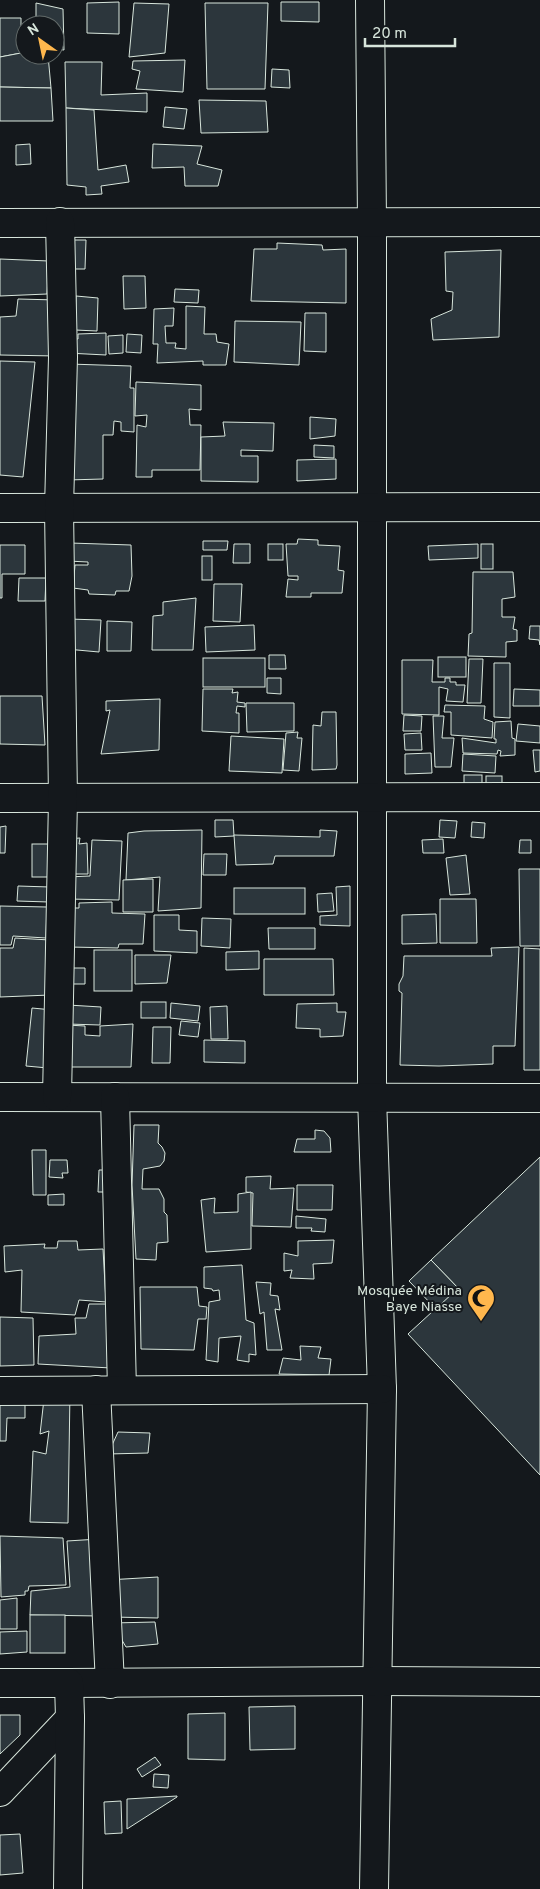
<svg xmlns="http://www.w3.org/2000/svg" width="540" height="1889" font-family="Overpass,sans-serif">
  <style>
    .building { fill: #2c363c; stroke: #d8e6dc }
    .lines { fill: none; stroke-linecap: round; stroke-linejoin: round }
    .street-casing { stroke: #d8e6dc; stroke-width: 30 }
    .secondary-casing { stroke: #d8e6dc; stroke-width: 30 }
    .street { stroke: #14181c; stroke-width: 28 }
    .secondary { stroke: #14181c; stroke-width: 28 }
    .labels { text-anchor: middle; stroke-width: 4; stroke-linejoin: round; paint-order: stroke }
    .poi-label { font-size: 14px; fill: #d8e6dc; stroke: #14181c; text-anchor: end }
  </style>
  <rect width="100%" height="100%" fill="#14181c"/>
  <!-- building -->
  <g class="building">
    <path d="M119 2V34L87 33V3Z"/>
    <path d="M281 2H319V22L281 21Z"/>
    <path d="M36 3 63 9 64 50 55 49V25H36Z"/>
    <path d="M134 3 169 4 165 53 129 57Z"/>
    <path d="M205 3H268L265 89H207Z"/>
    <path d="M0 18H21V53L0 57Z"/>
    <path d="M21 53H25V55H48L51 88 0 87V57Z"/>
    <path d="M185 60 183 92 136 89 140 71 132 69 133 61Z"/>
    <path d="M65 62H102L101 95 147 93V112L66 108Z"/>
    <path d="M272 69 289 70 290 88 271 87Z"/>
    <path d="M0 87 51 88 53 121H0Z"/>
    <path d="M199 100 266 101 268 132 201 133Z"/>
    <path d="M165 107 187 109 184 129 163 127Z"/>
    <path d="M66 108 94 110 98 170 126 165 129 182 101 186 102 194 86 195V187L67 185Z"/>
    <path d="M30 144 31 164 16 165V145Z"/>
    <path d="M153 144 202 146 197 164 222 170 218 186H185L184 167 152 168Z"/>
    <path d="M69 240H86L85 269H68Z"/>
    <path d="M277 243 322 245 323 250 346 249V303L251 301 254 249H277Z"/>
    <path d="M501 250 499 337 433 340 431 319 452 310 453 292 446 291 445 252Z"/>
    <path d="M0 259 49 261 47 294 0 296Z"/>
    <path d="M123 276H145L146 308 124 309Z"/>
    <path d="M175 289 199 290 198 303 174 302Z"/>
    <path d="M76 296 98 298 97 331 75 330Z"/>
    <path d="M18 299 57 300V356L0 355V317L16 316Z"/>
    <path d="M186 306 205 307 204 334H216L217 342 229 344 226 365H203V361L157 363 158 344H153L154 309 174 308 173 326H165L166 343H176L175 348 186 349Z"/>
    <path d="M305 313H326V352L304 351Z"/>
    <path d="M235 321 301 322 299 365 234 362Z"/>
    <path d="M106 333V355L67 353V339H78V334Z"/>
    <path d="M127 334 142 335 141 353 126 352Z"/>
    <path d="M123 335V353L109 354 108 336Z"/>
    <path d="M0 361 35 362 23 477 0 475Z"/>
    <path d="M69 364 131 366 130 388H134V432L121 431V422L114 421 113 435H103V479L67 480Z"/>
    <path d="M136 382 201 385V410L189 409 190 425H201L200 470H152V477H136L137 425 146 427 147 415 135 416Z"/>
    <path d="M310 417 336 419 335 436 310 439Z"/>
    <path d="M223 422 274 423 273 451 241 450V456H258V482L201 481V437L225 436Z"/>
    <path d="M314 445 334 446V458L314 457Z"/>
    <path d="M336 459V479L297 481V460Z"/>
    <path d="M298 539 318 540V545L340 546 338 570 344 571 342 593H311V597H286L288 579 298 580V576H288L286 544H297Z"/>
    <path d="M203 541H228L227 550H203Z"/>
    <path d="M70 543 131 545 132 576 129 591H116L115 595 89 594 88 590 73 588 75 565H88V562L67 561Z"/>
    <path d="M234 544H250V563H233Z"/>
    <rect x="268" y="544" width="15" height="16"/>
    <path d="M478 544V558L429 560 428 546Z"/>
    <rect x="481" y="544" width="12" height="25"/>
    <path d="M0 545H25V574H2V598H0Z"/>
    <rect x="202" y="556" width="10" height="24"/>
    <path d="M473 572H513L515 597 502 599V617H515L513 629 517 630V641L506 642V657L468 656 469 634 472 633Z"/>
    <path d="M19 578H46L45 601H18Z"/>
    <path d="M214 584H242L240 622 213 621Z"/>
    <path d="M196 598 193 650H152L153 616 163 615V602Z"/>
    <path d="M68 619 101 620 99 652 66 649Z"/>
    <path d="M107 621 132 622 131 651H107Z"/>
    <path d="M254 625 255 650 206 652 205 627Z"/>
    <path d="M530 626H540V645L539 640 529 639Z"/>
    <path d="M269 655H285L286 669H269Z"/>
    <rect x="438" y="657" width="28" height="20"/>
    <rect x="203" y="658" width="62" height="29"/>
    <path d="M469 659H483L481 703H467Z"/>
    <path d="M402 660H433L432 682H445V678H450V682H456V685H465L463 702 446 701 448 689 439 687V715L402 714Z"/>
    <path d="M494 663H510V718L494 717Z"/>
    <path d="M267 678H281V694L267 693Z"/>
    <path d="M203 689H233L232 693 238 692 237 702 245 703V707L237 706 236 713H239V733L202 731Z"/>
    <path d="M514 689 540 690V706H513Z"/>
    <path d="M0 696H42L45 745 0 744Z"/>
    <path d="M160 699 159 750 101 754 110 710 106 711V701Z"/>
    <path d="M246 703H294V731L247 732Z"/>
    <path d="M445 705 485 706 484 719 493 722 492 738 451 735V712H444Z"/>
    <path d="M322 712H336L337 765 336 769 312 770 313 725 321 726Z"/>
    <path d="M404 715 422 716 421 731H403Z"/>
    <path d="M433 716H444L442 738H454L451 767H435Z"/>
    <path d="M511 721 512 738 515 739V755L500 756 501 751 498 750 497 754 463 753 462 738 496 743V739H494L495 722Z"/>
    <path d="M518 724 540 726V743L516 741Z"/>
    <path d="M298 732 297 738H302L299 771 283 770 286 733Z"/>
    <path d="M421 733 422 750H405L404 734Z"/>
    <path d="M231 736 284 739 282 773 229 771Z"/>
    <path d="M533 750H540V771L535 772Z"/>
    <path d="M431 753 432 773 405 774V754Z"/>
    <path d="M463 754 496 756 495 773 462 771Z"/>
    <rect x="464" y="775" width="18" height="14"/>
    <rect x="486" y="776" width="16" height="12"/>
    <path d="M215 820H233L234 836 215 837Z"/>
    <path d="M440 820 457 821 455 838 439 837Z"/>
    <path d="M472 822 485 823 484 838 471 837Z"/>
    <path d="M6 826 5 853H0V827Z"/>
    <path d="M202 830 201 908 158 911 160 877 126 880 128 833 144 831Z"/>
    <path d="M320 830 337 831 334 856H275L273 864 236 865 234 835 320 837Z"/>
    <path d="M80 838 79 844 87 843 88 874H66V839Z"/>
    <path d="M443 839 444 853H423L422 840Z"/>
    <path d="M92 840 122 841 119 900 68 899 67 877 90 876Z"/>
    <path d="M520 840H531V853H519Z"/>
    <rect x="32" y="844" width="20" height="33"/>
    <path d="M204 854H227L226 875H203Z"/>
    <path d="M466 855 470 894 450 895 446 858Z"/>
    <path d="M519 869H540V946H520Z"/>
    <path d="M153 879V912H123V880Z"/>
    <path d="M18 886 50 887 49 902 17 901Z"/>
    <path d="M350 886V926L320 925V916L337 915 336 887Z"/>
    <rect x="234" y="888" width="71" height="26"/>
    <path d="M332 893 334 911 318 912 317 894Z"/>
    <path d="M440 899H476L477 943H440Z"/>
    <path d="M112 902V913L145 914 143 944H119L118 948 69 947 71 908H79V903Z"/>
    <path d="M0 906 47 907 46 938 13 936 11 945H0Z"/>
    <path d="M436 914 437 943 402 944V915Z"/>
    <path d="M154 915H179V930L197 931V953L154 951Z"/>
    <path d="M202 918 231 919 230 948 201 946Z"/>
    <path d="M268 928H315V949H269Z"/>
    <path d="M15 938 50 940V995L0 997V948H13Z"/>
    <path d="M519 947 515 1046H493V1064L439 1066 400 1065 402 993 399 991V984L403 976 404 956H492L491 948Z"/>
    <path d="M524 948 540 949V1070H524Z"/>
    <rect x="94" y="950" width="38" height="41"/>
    <path d="M259 951V969L226 970V952Z"/>
    <path d="M135 955H171L167 983 135 984Z"/>
    <path d="M264 959H333L334 995H264Z"/>
    <path d="M68 968H85V984H67Z"/>
    <rect x="141" y="1002" width="25" height="16"/>
    <path d="M171 1003 200 1006 198 1021 170 1018Z"/>
    <path d="M337 1003V1012H346L343 1036 320 1037V1029L296 1028 297 1004Z"/>
    <path d="M68 1005 101 1007 100 1025 67 1024Z"/>
    <path d="M227 1006 228 1039H211L210 1007Z"/>
    <path d="M32 1008 53 1010 48 1068 26 1066Z"/>
    <path d="M181 1021 200 1023 198 1037 179 1035Z"/>
    <path d="M133 1024 131 1067H66L67 1025 85 1026V1035L100 1036V1026Z"/>
    <path d="M153 1027H171L170 1063H152Z"/>
    <path d="M204 1040 245 1041V1063L204 1062Z"/>
    <path d="M134 1125H159L158 1143 162 1147 165 1153 164 1161 160 1166 143 1169 142 1189H159L164 1199V1212L167 1215 168 1242 157 1243 156 1260 136 1259 132 1185Z"/>
    <path d="M315 1130 324 1131 330 1138 331 1152H294L297 1139H315Z"/>
    <path d="M32 1150H46V1195H33Z"/>
    <path d="M540 1157V1475L408 1334 458 1288 431 1260Z"/>
    <path d="M50 1160H67L68 1173H62L63 1178 49 1177Z"/>
    <path d="M99 1170H107V1192H98Z"/>
    <path d="M271 1176 270 1189 294 1188 291 1227 252 1226 253 1193 246 1192V1177Z"/>
    <path d="M297 1185H333L332 1210H297Z"/>
    <path d="M251 1192V1249L206 1252 201 1200 215 1198 214 1213 238 1212V1194Z"/>
    <path d="M64 1194V1205H48V1195Z"/>
    <path d="M296 1216 326 1219 325 1232 311 1231 312 1228H296Z"/>
    <path d="M334 1240 332 1263 313 1264 314 1279 290 1278 292 1270 284 1271V1253L298 1256V1241Z"/>
    <path d="M58 1241H77L78 1250 103 1249 106 1302 79 1300 75 1315 21 1312 22 1270 5 1272 4 1246 45 1244 44 1248H57Z"/>
    <path d="M431 1260 458 1288 436 1309 409 1281Z"/>
    <path d="M242 1265 246 1320 254 1323 256 1355 249 1354V1362L237 1360 241 1336 219 1338 218 1362 206 1360 209 1302 220 1300 219 1290 213 1291 212 1289 204 1288V1267Z"/>
    <path d="M256 1282 271 1283 270 1295 278 1296 280 1310 275 1309 282 1350H267L264 1312 260 1314Z"/>
    <path d="M140 1287H197L199 1306 207 1307 206 1319H198L194 1350 141 1349Z"/>
    <path d="M89 1304H111V1368L38 1364 39 1336 76 1334 75 1318H86Z"/>
    <path d="M0 1317 33 1318 34 1365 0 1366Z"/>
    <path d="M300 1346 321 1347 318 1358 331 1359 329 1375 279 1374 283 1358 301 1360Z"/>
    <path d="M45 1390 70 1391 68 1523 30 1522 33 1451 46 1454 49 1431 40 1434Z"/>
    <path d="M25 1394V1418H7L6 1441H0V1396Z"/>
    <path d="M118 1432 150 1433 148 1453 108 1454Z"/>
    <path d="M0 1536 63 1538 66 1585 29 1586 28 1591H25V1595L1 1597Z"/>
    <path d="M99 1539 100 1616 30 1615 31 1591 70 1587 67 1541Z"/>
    <path d="M158 1577V1618L112 1617 107 1580Z"/>
    <path d="M17 1598V1629H0V1600Z"/>
    <rect x="30" y="1615" width="35" height="38"/>
    <path d="M155 1622 158 1644 126 1647 112 1623Z"/>
    <path d="M27 1631V1652L0 1654V1632Z"/>
    <path d="M295 1706V1749L250 1750 249 1707Z"/>
    <path d="M225 1713V1760L188 1759V1714Z"/>
    <path d="M0 1715H20V1735L0 1754Z"/>
    <path d="M155 1757 161 1765 142 1777 137 1769Z"/>
    <path d="M154 1774 169 1775 168 1788 153 1787Z"/>
    <path d="M177 1796V1797L127 1829V1799Z"/>
    <path d="M121 1801 122 1833 105 1834 104 1802Z"/>
    <path d="M20 1834 23 1873 0 1875V1835Z"/>
  </g>
  <g class="lines">
    <!-- street casing -->
    <g class="street-casing">
      <g id="street">
        <path d="M370 0 372 222V1097L382 1389 374 1889"/>
        <path d="M0 223 540 222"/>
        <path d="M0 508 540 507"/>
        <path d="M0 798 540 797"/>
        <path d="M0 1097 540 1098"/>
        <path d="M57 1097 63 799 59 508 63 357 60 222"/>
        <path d="M115 1097 122 1390"/>
        <path d="M96 1390 110 1684"/>
        <path d="M0 1391 382 1389"/>
        <path d="M69 1683 379 1681 540 1682"/>
        <path d="M0 1792 70 1718"/>
      </g>
    </g>
    <!-- secondary casing -->
    <g class="secondary-casing">
      <path id="secondary" d="M0 1683H69L70 1718 68 1889"/>
    </g>
    <!-- street -->
    <use href="#street" class="street"/>
    <!-- secondary -->
    <use href="#secondary" class="secondary"/>
  </g>
  <!-- icons -->
  <defs>
    <g id="mosque-pin" transform="scale(1.4375)"><path d="M0 17L-7.5 6A9.5 9.5 0 1 1 7.5 6Z" fill="#ffb74d" stroke="#14181c"/><path d="M3.5-4.9A6 6 0 1 0 3.5 4.9A5 5 0 1 1 3.5-4.9Z" fill="#111"/></g>
  </defs>
  <g fill-rule="evenodd">
    <use href="#mosque-pin" x="481" y="1298"/>
  </g>
  <g class="labels">
    <!-- poi labels -->
    <g class="poi-label">
      <text x="462" y="1295">Mosquée Médina<tspan x="462" dy="16">Baye Niasse</tspan></text>
    </g>
  </g>
  <!-- north arrow -->
  <g transform="translate(40 40) rotate(327)"><circle r="24" fill="#14181c" stroke="#626a69"/>
  <path d="M0-4L9 19L0 12L-9 19Z" fill="#ffb74d"/>
  <text y="-8" font-size="14" font-weight="bold" text-anchor="middle" fill="#d8e6dc">N</text>
  </g>
  <!-- scale -->
  <path d="M365 38v8h90v-8" fill="none" stroke="#d8e6dc" stroke-width="2.5"/>
  <text x="372" y="38" font-size="15" fill="#d8e6dc" stroke="#14181c" stroke-width="4" paint-order="stroke">20 m</text>
</svg>
